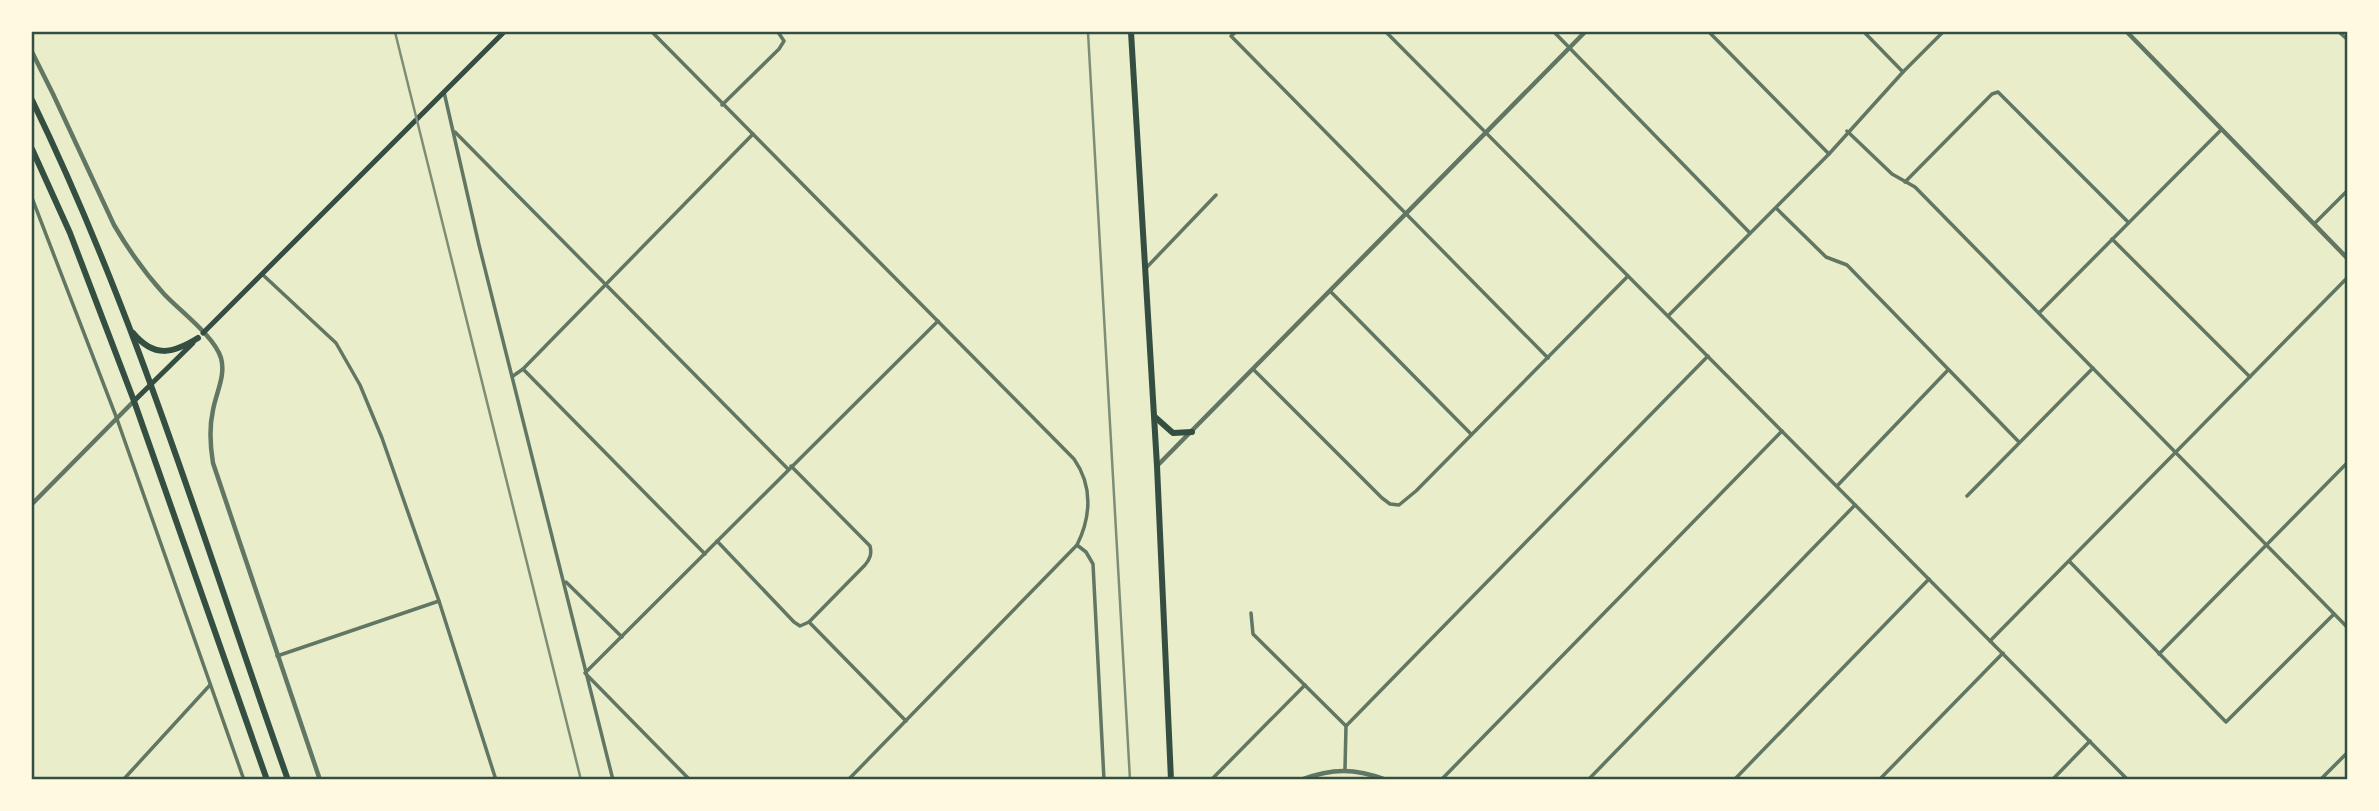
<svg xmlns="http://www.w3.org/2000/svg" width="2379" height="811" font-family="Jost,sans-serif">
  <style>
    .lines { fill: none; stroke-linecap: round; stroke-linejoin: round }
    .minor { stroke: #617663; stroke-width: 3.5 }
    .tertiary { stroke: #617663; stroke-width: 4.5 }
    .secondary { stroke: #344e41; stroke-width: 5 }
    .primary { stroke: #344e41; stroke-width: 6 }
    .trunk { stroke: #344e41; stroke-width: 6 }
    .rail { stroke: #7c8e77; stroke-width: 2.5 }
    .neatline { fill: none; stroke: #344e41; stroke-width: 2.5 }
  </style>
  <rect width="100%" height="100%" fill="#e9edc9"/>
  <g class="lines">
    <!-- minor -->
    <g class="minor">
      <path d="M652 32 1074 459C1093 486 1091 517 1077 545L848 780"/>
      <path d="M1236 32 1231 36 1548 358"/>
      <path d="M1386 32 2128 780"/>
      <path d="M1554 32 1750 233"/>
      <path d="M1709 32 1829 154"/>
      <path d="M1864 32 1903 72"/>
      <path d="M2339 32 2348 40"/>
      <path d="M444 92 479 245 613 780"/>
      <path d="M722 105 779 49 784 41 778 32"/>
      <path d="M1847 131 1892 174 1915 187 2348 628"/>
      <path d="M455 132 788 469"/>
      <path d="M1905 182 1992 94 1998 92 2128 222"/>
      <path d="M32 198 117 419 244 780"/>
      <path d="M1776 208 1826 257 1847 265 2019 442"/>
      <path d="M2315 223 2348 190"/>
      <path d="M2112 239 2250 377"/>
      <path d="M1147 267 1216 195"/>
      <path d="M262 274 336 343 360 385 382 438 439 601 496 780"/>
      <path d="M1331 292 1471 434"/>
      <path d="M2039 313 2221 130"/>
      <path d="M1668 316 1829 154 1903 72 1943 32"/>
      <path d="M523 369 705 554"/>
      <path d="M1254 370 1382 498 1390 504 1399 505 1416 491 1628 276"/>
      <path d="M513 376 523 369 753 134"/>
      <path d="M1837 486 1948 370"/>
      <path d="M1967 496 2093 368"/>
      <path d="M717 541 794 622 800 626 809 622 865 565C870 559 872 554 870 546L791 466"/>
      <path d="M1077 545 1086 552 1093 564 1104 780"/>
      <path d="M2070 562 2226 722 2334 614"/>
      <path d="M566 582 622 637"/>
      <path d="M1251 613 1253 634 1346 726"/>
      <path d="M809 622 906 721"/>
      <path d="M1990 641 2348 277"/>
      <path d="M2159 654 2348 462"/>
      <path d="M277 656 439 601"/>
      <path d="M1345 769 1346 726 1708 356"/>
      <path d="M123 780 210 685"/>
      <path d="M690 780 585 673 938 321"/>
      <path d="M1211 780 1305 685"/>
      <path d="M1441 780 1782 431"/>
      <path d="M1588 780 1855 505"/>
      <path d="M1734 780 1929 579"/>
      <path d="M1879 780 2003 653"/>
      <path d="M2052 780 2090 741"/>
      <path d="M2320 780 2348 752"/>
    </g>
    <!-- tertiary -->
    <g class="tertiary">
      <path d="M2127 32 2348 259"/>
      <path d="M32 52 53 94 114 225C128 249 145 273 164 294 180 311 214 336 221 358 226 375 216 393 213 410 209 428 210 445 213 463L320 780"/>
      <path d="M1157 466 1585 32"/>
      <path d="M32 504 134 401"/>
      <path d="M1300 780C1333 768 1354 768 1387 780"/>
    </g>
    <!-- secondary -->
    <g class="secondary">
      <path d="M203 333 504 32"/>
      <path d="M134 401 193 343"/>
    </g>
    <!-- primary -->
    <g class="primary">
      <path d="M1131 32 1157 466 1171 780"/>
      <path d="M1155 417 1173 433 1192 432"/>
    </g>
    <!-- trunk -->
    <g class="trunk">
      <path d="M32 100C138 318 207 552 288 780"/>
      <path d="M32 149 70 233 134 401 267 780"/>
      <path d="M133 333C154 358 172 354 198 338"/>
    </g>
    <!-- rail -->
    <g class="rail">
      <path d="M395 32 581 780"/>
      <path d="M1088 32 1130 780"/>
    </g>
  </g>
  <!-- border -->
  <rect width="2379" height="811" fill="none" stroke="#fefae0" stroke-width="66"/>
  <rect x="33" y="33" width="2313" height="745" class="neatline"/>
</svg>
